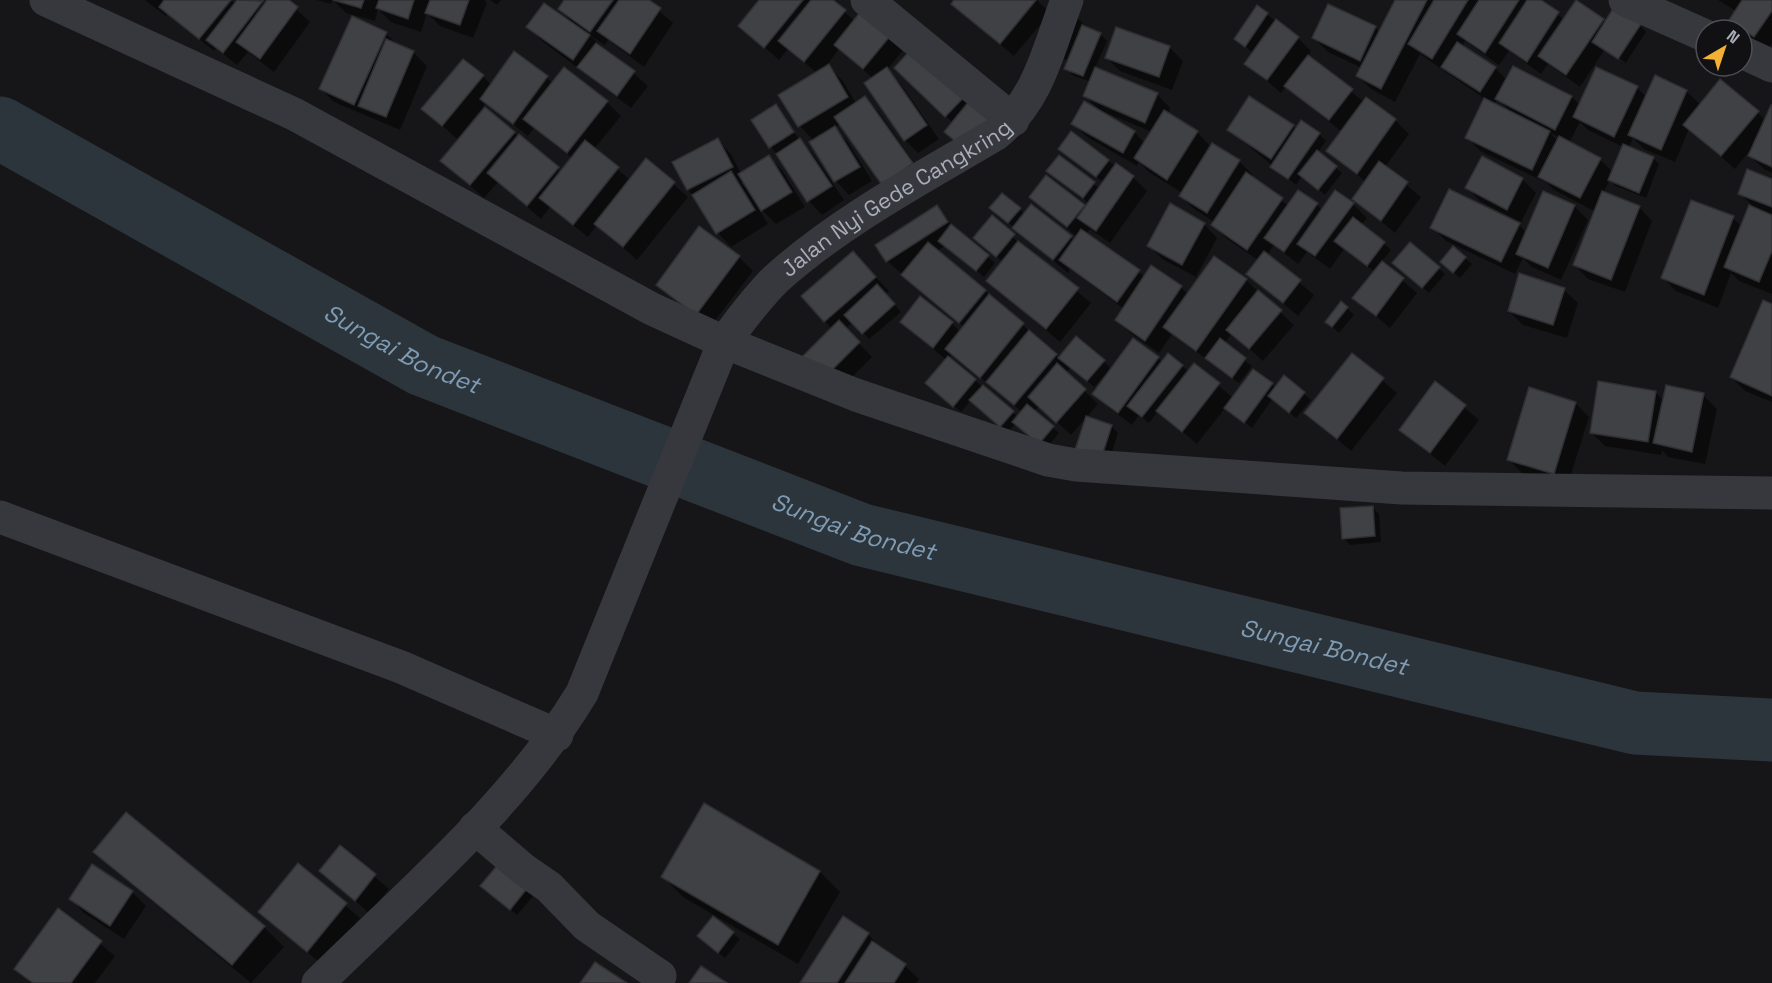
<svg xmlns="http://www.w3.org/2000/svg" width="1772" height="983" font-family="'Space Grotesk',sans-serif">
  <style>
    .shadow { fill: #0007; fill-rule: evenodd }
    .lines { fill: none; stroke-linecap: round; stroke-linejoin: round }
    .river { stroke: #2c353c; stroke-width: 63 }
    .building { fill: #404145; stroke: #303034; stroke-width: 1.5 }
    .street { stroke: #37383d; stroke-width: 33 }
    .labels { text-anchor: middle; stroke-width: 5; stroke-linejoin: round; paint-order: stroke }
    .street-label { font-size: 22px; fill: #a8adb8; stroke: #111113 }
    .water-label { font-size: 24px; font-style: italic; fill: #7f9bb3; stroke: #111113 }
  </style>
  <rect width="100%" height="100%" fill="#161618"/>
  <!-- shadow -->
  <g class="shadow">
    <path d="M145 0H231L235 4 239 0H260L265 5 268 0H286L310 22 274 72 248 52 237 65 216 48 214 51 168 14 166 16Z"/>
    <path d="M316 0H332L331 4Z"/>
    <path d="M333 0H484L487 3 473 38 440 26 427 13 421 32 391 22 378 9 375 21 346 13Z"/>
    <path d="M490 0H501L497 5Z"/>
    <path d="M566 0H646L673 23 644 67 608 40 605 45 589 35 648 86 631 108 542 41 528 27 573 24 560 9Z"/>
    <path d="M761 0H830L855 21 907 45 887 70 900 83 939 139 918 153 905 140 873 78 839 49 827 65 842 80 856 103 864 98 878 111 925 178 840 124 834 128 848 142 872 181 849 195 836 181 811 142 814 141 800 126 780 95 817 73 788 49 779 60 740 26Z"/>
    <path d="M956 0H1037L1050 13 1014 56 967 17 953 4Z"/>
    <path d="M1396 0H1538L1565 20H1603L1606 23 1640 25 1646 32 1625 64V62L1605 49 1580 87 1548 64 1541 74 1509 51 1499 65 1465 41 1462 47 1495 68 1507 80 1513 68 1572 97 1580 105 1637 88 1647 97 1686 91 1701 105 1757 112 1766 121 1772 107V173L1764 169 1750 156 1752 148 1735 169 1689 129 1675 162 1644 149 1633 138 1629 148 1653 158 1659 164 1646 198 1616 186 1610 180 1603 193 1639 207 1652 221 1625 292 1588 279 1575 265 1596 212 1554 190 1547 183 1480 151 1467 137 1485 99 1420 54 1395 102 1371 89 1358 76 1362 68 1328 52 1314 38 1375 28 1380 32ZM1498 99 1512 113 1494 105ZM1580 122 1588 130 1623 147 1613 172 1600 160 1569 143ZM1551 133 1560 138 1558 141 1551 134Z"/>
    <path d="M1718 0H1772V43L1768 49 1744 34 1730 20 1736 11Z"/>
    <path d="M1257 7 1298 38 1311 51 1308 57 1364 102 1366 99 1395 120 1409 134 1385 167 1421 197 1395 233 1354 199 1366 182 1328 151 1342 132 1286 86 1281 93 1246 63 1253 53 1236 39Z"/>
    <path d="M1068 15 1080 20 1086 28 1100 34 1107 41 1095 68 1157 94 1170 108 1168 114 1197 132 1211 147 1213 145 1239 161 1253 175 1251 178 1289 206 1317 205 1322 210 1353 204 1367 218 1361 225 1391 250 1381 262 1417 293 1390 328 1354 298 1375 272 1344 249 1330 269 1307 252 1298 264 1274 245 1267 255 1314 295 1298 316 1248 274 1259 261 1226 238 1213 225 1214 222 1194 209 1180 196 1182 193 1149 172 1139 162 1137 166 1087 137 1073 124 1100 111 1085 96 1091 82 1072 75 1066 68 1069 61 1060 57ZM1104 112 1152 132 1145 143 1134 132 1103 114Z"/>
    <path d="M386 34 399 46 413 52 427 66 400 130 334 102 321 89Z"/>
    <path d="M1169 47 1183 61 1172 90 1120 71 1106 57Z"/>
    <path d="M514 53 553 83 607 102 621 116 594 149 630 180 646 160 688 197 637 260 597 225 588 237 550 207 541 219 498 182 484 198 442 161 514 133 561 172 572 158 534 128 528 136 486 103 457 139 424 109 483 76 491 85Z"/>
    <path d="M910 81 972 100 953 123Z"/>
    <path d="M775 106 799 139 813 154 844 200 822 215 809 201 753 121Z"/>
    <path d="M1293 126 1297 130 1319 134 1326 141 1318 152 1342 173 1325 195 1302 176 1296 185 1229 130Z"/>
    <path d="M717 140 731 154 741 174 768 157 782 170 805 207 776 224 757 205 768 224 731 247 718 233 688 189ZM745 181 750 192 741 183Z"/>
    <path d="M1067 155 1108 161 1133 177 1147 191 1110 243 1090 229 1086 234 1145 277 1181 287 1188 294 1214 258 1246 280 1294 325 1263 361 1232 333 1224 344 1252 366 1239 383 1172 334 1159 353 1130 333 1117 319 1124 309 1070 269 1068 273 998 214 1020 209 1025 214 1031 206 1074 241 1077 237 1031 197 1086 209 1090 204 1048 171 1059 157 1100 189 1104 183Z"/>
    <path d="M1522 179 1536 193 1521 222 1481 202 1467 188Z"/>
    <path d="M1772 180V294L1739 281 1731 273 1718 308 1676 291 1662 277 1733 218 1742 227 1756 209 1740 194Z"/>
    <path d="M1574 206 1588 220 1561 280 1532 267 1523 258 1515 274 1446 241 1432 227 1519 225 1527 233Z"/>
    <path d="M937 207 958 232 995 263 984 277 945 246 937 251 985 291 1059 358 1104 362 1112 370 1158 358 1162 362 1182 366 1189 372 1195 365 1233 398 1272 384 1275 388 1284 377 1311 400 1296 418 1273 398 1252 428 1226 407 1197 444 1158 411 1149 423 1139 415 1132 425 1108 407 1094 394 1112 370 1110 369 1094 387 1071 367 1066 373 1098 404 1071 435 1039 406 1034 411 1059 433 1046 449 1016 423 1008 432 971 400 961 412 934 390 946 360 902 322 952 323 960 332 964 327 887 261ZM952 354 1022 412 1018 417 949 358Z"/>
    <path d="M992 217 1019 243 1091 303 1060 342 988 281 1003 262 982 244Z"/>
    <path d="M1204 224 1217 238 1196 277 1162 259 1148 245Z"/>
    <path d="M853 253 889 291 885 294 901 312 869 339 853 322 845 329 872 357 838 391 803 358 832 329 803 296Z"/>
    <path d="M739 257 753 271 710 327 658 285Z"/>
    <path d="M1465 258 1472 264 1460 278 1448 268Z"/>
    <path d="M1438 268 1445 274 1429 293 1401 269Z"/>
    <path d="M1564 290 1578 303 1567 338 1523 325 1509 311Z"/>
    <path d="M1342 303 1354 315 1339 333 1327 322Z"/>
    <path d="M1772 306V402L1745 391 1731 377Z"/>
    <path d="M1352 355 1397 393 1351 451 1306 413Z"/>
    <path d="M1435 383 1479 420 1445 466 1401 430Z"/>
    <path d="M1656 393 1664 401 1703 395 1717 409 1705 464 1668 457 1662 450 1661 455 1605 446 1591 432Z"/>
    <path d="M1575 403 1589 417 1567 487 1522 473 1508 459Z"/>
    <path d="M1087 418 1111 426 1118 433 1107 467Z"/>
    <path d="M1372 507 1379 514 1381 542 1350 545 1344 538Z"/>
    <path d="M704 805 820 872 840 892 798 964 683 897 663 877Z"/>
    <path d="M340 847 389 889 369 913 321 871Z"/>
    <path d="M95 851 264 927 284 947 251 983 115 871Z"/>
    <path d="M298 865 360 918 322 965 260 911Z"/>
    <path d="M93 866 132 892 146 906 124 939 84 913 71 899Z"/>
    <path d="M528 887 535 894 517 915 489 892Z"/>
    <path d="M59 910 115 956 95 983H31L16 969Z"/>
    <path d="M713 918 740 939 725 958 706 943Z"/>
    <path d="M868 934 881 949 905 966 919 979 916 983H802Z"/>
  </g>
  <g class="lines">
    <!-- river -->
    <path class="river" id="s1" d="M0 128 423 365 862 535 1635 723 1772 730"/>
  </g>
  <!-- building -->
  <g class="building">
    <path d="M164 0H231L199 39 159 7Z"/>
    <path d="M237 0 263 1 223 53 206 40Z"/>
    <path d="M267 0H289L298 7 260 59 236 42Z"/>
    <path d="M333 0H364L361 8Z"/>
    <path d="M379 0H414L408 19 376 8Z"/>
    <path d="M430 0H469L460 25 425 13Z"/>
    <path d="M564 0H613L590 32 558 9Z"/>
    <path d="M619 0H649L661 8 630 54 597 31Z"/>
    <path d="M759 0H803L764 48 738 26Z"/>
    <path d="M811 0H833L846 10 804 62 778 41Z"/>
    <path d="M954 0H1036L1000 44 951 4Z"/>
    <path d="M1395 0H1427L1381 89 1356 76Z"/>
    <path d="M1434 0H1468L1432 59 1408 44Z"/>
    <path d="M1479 0H1519L1485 53 1457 34Z"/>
    <path d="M1527 0H1541L1559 12 1527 62 1499 43Z"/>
    <path d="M1576 0 1604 19 1566 75 1538 56Z"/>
    <path d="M1742 0H1772V11L1754 37 1729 20Z"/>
    <path d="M544 3 590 35 573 60 526 27Z"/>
    <path d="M1328 4 1376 26 1360 61 1312 38Z"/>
    <path d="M1257 5 1268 13 1245 47 1234 39Z"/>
    <path d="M865 6 895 30 863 69 834 45Z"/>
    <path d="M1614 7 1641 24 1618 59 1592 42Z"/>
    <path d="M352 16 387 32 354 105 319 89Z"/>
    <path d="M1276 19 1299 37 1267 80 1244 64Z"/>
    <path d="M1082 25 1101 33 1083 76 1064 69Z"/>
    <path d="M1116 27 1170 46 1159 77 1105 58Z"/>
    <path d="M386 39 414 51 386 117 358 106Z"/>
    <path d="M1457 42 1496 67 1480 92 1441 67Z"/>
    <path d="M596 43 635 71 617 96 577 67Z"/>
    <path d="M916 44 968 93 945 117 894 68Z"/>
    <path d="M514 51 548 76 513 124 480 99Z"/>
    <path d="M1308 55 1353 89 1329 120 1284 86Z"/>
    <path d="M463 59 484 75 442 126 421 109Z"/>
    <path d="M829 64 848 97 798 127 778 95Z"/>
    <path d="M1513 66 1572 96 1555 130 1495 99Z"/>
    <path d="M564 67 608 101 567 153 523 119Z"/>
    <path d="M887 67 927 125 904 141 864 83Z"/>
    <path d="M1095 67 1158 93 1145 123 1083 96Z"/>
    <path d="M1596 67 1638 86 1614 137 1573 117Z"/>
    <path d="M1655 75 1687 90 1661 150 1628 135Z"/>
    <path d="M1720 79 1759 111 1721 156 1683 125Z"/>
    <path d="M974 95 995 112 965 149 944 132Z"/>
    <path d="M865 96 913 163 882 185 834 117Z"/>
    <path d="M1249 96 1294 125 1271 159 1227 130Z"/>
    <path d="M1366 97 1396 119 1357 174 1326 151Z"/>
    <path d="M1484 98 1550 131 1532 170 1465 138Z"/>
    <path d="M1084 101 1135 131 1123 153 1071 124Z"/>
    <path d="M776 104 794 132 769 148 751 120Z"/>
    <path d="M1771 105H1772V167L1748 156Z"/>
    <path d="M485 107 515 132 470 185 440 161Z"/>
    <path d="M1164 110 1198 131 1167 180 1134 158Z"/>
    <path d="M1301 120 1320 133 1288 179 1270 167Z"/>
    <path d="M835 126 860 167 834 182 809 142Z"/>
    <path d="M1071 131 1109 160 1096 177 1058 149Z"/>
    <path d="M519 134 559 167 527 206 487 173Z"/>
    <path d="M1559 136 1601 158 1580 198 1538 177Z"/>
    <path d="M718 138 733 167 687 190 672 162Z"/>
    <path d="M800 138 832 186 807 202 776 154Z"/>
    <path d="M585 140 619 167 573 225 539 198Z"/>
    <path d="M1212 143 1240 160 1207 213 1179 196Z"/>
    <path d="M1623 144 1654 157 1639 193 1608 180Z"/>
    <path d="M1317 150 1337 166 1318 190 1298 174Z"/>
    <path d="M769 155 792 192 761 211 738 174Z"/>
    <path d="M1059 155 1095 182 1083 198 1046 171Z"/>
    <path d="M1482 156 1523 178 1507 210 1465 188Z"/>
    <path d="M646 158 675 182 623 247 594 224Z"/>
    <path d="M1379 161 1408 182 1381 221 1352 199Z"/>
    <path d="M1116 163 1134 176 1096 231 1077 218Z"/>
    <path d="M1747 169 1772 179V207L1738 194Z"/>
    <path d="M731 171 755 210 716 234 692 195Z"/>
    <path d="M1246 172 1283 198 1247 250 1211 225Z"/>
    <path d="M1046 175 1085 205 1067 227 1029 197Z"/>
    <path d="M1449 189 1520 223 1501 262 1430 228Z"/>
    <path d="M1298 190 1318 203 1284 252 1264 238Z"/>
    <path d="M1335 190 1354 203 1315 256 1297 244Z"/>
    <path d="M1543 191 1575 205 1548 268 1516 254Z"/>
    <path d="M1602 191 1640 206 1611 280 1573 265Z"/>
    <path d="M1002 193 1021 208 1008 223 989 208Z"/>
    <path d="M1691 200 1734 216 1704 295 1661 278Z"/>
    <path d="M1170 203 1205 223 1182 265 1147 246Z"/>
    <path d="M1031 204 1072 236 1053 260 1012 228Z"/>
    <path d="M937 205 948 222 886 262 875 245Z"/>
    <path d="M1749 205 1772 215V251L1759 282 1724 267Z"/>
    <path d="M992 215 1015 234 996 257 973 238Z"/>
    <path d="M1353 217 1385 242 1367 266 1334 241Z"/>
    <path d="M951 224 989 255 976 271 938 241Z"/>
    <path d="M699 226 740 256 696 315 656 285Z"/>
    <path d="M1081 229 1140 270 1117 302 1059 260Z"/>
    <path d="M1018 241 1079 288 1046 329 986 281Z"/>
    <path d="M928 242 986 290 959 323 901 275Z"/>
    <path d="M1410 242 1440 267 1422 288 1392 263Z"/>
    <path d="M1453 246 1466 257 1453 273 1440 262Z"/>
    <path d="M853 251 876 277 824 322 801 296Z"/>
    <path d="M1264 251 1301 280 1283 303 1246 274Z"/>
    <path d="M1214 256 1247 279 1196 351 1163 327Z"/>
    <path d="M1382 261 1404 278 1376 316 1352 298Z"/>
    <path d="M1151 265 1182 286 1145 341 1115 320Z"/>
    <path d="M1519 273 1565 288 1553 325 1508 311Z"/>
    <path d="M877 284 895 304 862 334 844 315Z"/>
    <path d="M1258 290 1282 310 1249 349 1226 330Z"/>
    <path d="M989 294 1024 323 980 378 945 349Z"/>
    <path d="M920 296 953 322 933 348 900 322Z"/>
    <path d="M1763 300 1772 304V396L1730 377Z"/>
    <path d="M1341 301 1348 307 1332 327 1325 322Z"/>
    <path d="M839 320 860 342 823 379 801 358Z"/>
    <path d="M1029 330 1057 354 1014 405 986 382Z"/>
    <path d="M1076 336 1105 360 1087 381 1058 358Z"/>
    <path d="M1133 338 1159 357 1118 413 1092 394Z"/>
    <path d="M1220 338 1246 358 1232 378 1205 358Z"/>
    <path d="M1168 353 1183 365 1142 417 1127 406Z"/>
    <path d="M1352 353 1384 378 1337 439 1304 413Z"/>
    <path d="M948 356 976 379 953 407 925 383Z"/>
    <path d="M1057 363 1086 389 1056 423 1028 397Z"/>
    <path d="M1194 363 1220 383 1182 432 1156 411Z"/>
    <path d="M1253 369 1273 383 1244 423 1224 408Z"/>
    <path d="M1284 375 1305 392 1289 413 1268 396Z"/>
    <path d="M1435 381 1466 405 1430 453 1399 430Z"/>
    <path d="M1598 381 1656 391 1648 442 1590 433Z"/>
    <path d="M983 385 1014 411 1000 427 969 400Z"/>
    <path d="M1666 385 1704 393 1692 452 1653 443Z"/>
    <path d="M1529 387 1576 402 1554 474 1507 460Z"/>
    <path d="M1027 404 1054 426 1039 444 1012 422Z"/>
    <path d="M1086 416 1112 425 1100 462 1074 453Z"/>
    <path d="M1373 506 1375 536 1342 539 1340 508Z"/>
    <path d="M704 803 820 871 778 945 661 877Z"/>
    <path d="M126 812 265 926 232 965 93 852Z"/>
    <path d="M340 845 376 874 355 901 319 871Z"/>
    <path d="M500 862 529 886 510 910 480 886Z"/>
    <path d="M298 863 347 903 307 952 258 912Z"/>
    <path d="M92 864 133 891 110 926 69 899Z"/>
    <path d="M58 908 102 941 71 983H33L14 969Z"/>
    <path d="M713 916 734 932 718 953 697 936Z"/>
    <path d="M843 916 869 933 837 983H800Z"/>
    <path d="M872 941 906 964 894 983H845Z"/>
    <path d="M595 962 627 983H580Z"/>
    <path d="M701 966 727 983H689Z"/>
  </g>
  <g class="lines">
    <!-- street -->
    <g class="street">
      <path d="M46 0 294 114 652 309 724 342 856 395 1048 460 1076 465 1402 488 1772 493"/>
      <path d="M867 0 1013 120"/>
      <path d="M1625 0 1706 36"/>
      <path d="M1742 52 1772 66"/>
      <path d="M0 517 401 667 557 735"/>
      <path d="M475 828 523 869 549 887 587 926 660 976"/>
      <path id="s2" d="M318 983C410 892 515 804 582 693L724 342C741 320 757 297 777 278 842 220 922 178 996 134 1039 99 1048 50 1067 0"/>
    </g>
  </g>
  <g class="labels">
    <!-- street labels -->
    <g class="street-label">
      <text dy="8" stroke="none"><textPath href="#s2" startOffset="999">Jalan Nyi Gede Cangkring</textPath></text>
    </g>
    <!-- water labels -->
    <g class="water-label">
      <text dy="8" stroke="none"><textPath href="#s1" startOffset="459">Sungai Bondet</textPath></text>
      <text dy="8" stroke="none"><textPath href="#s1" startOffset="945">Sungai Bondet</textPath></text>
      <text dy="8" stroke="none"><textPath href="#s1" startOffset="1431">Sungai Bondet</textPath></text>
    </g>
  </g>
  <!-- north arrow -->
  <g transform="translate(1724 48) rotate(39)"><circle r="28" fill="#111113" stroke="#4d4f55" stroke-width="1.5"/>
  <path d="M0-4.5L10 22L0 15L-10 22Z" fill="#f2b134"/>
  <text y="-9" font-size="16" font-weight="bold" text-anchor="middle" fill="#a8adb8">N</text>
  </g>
</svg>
